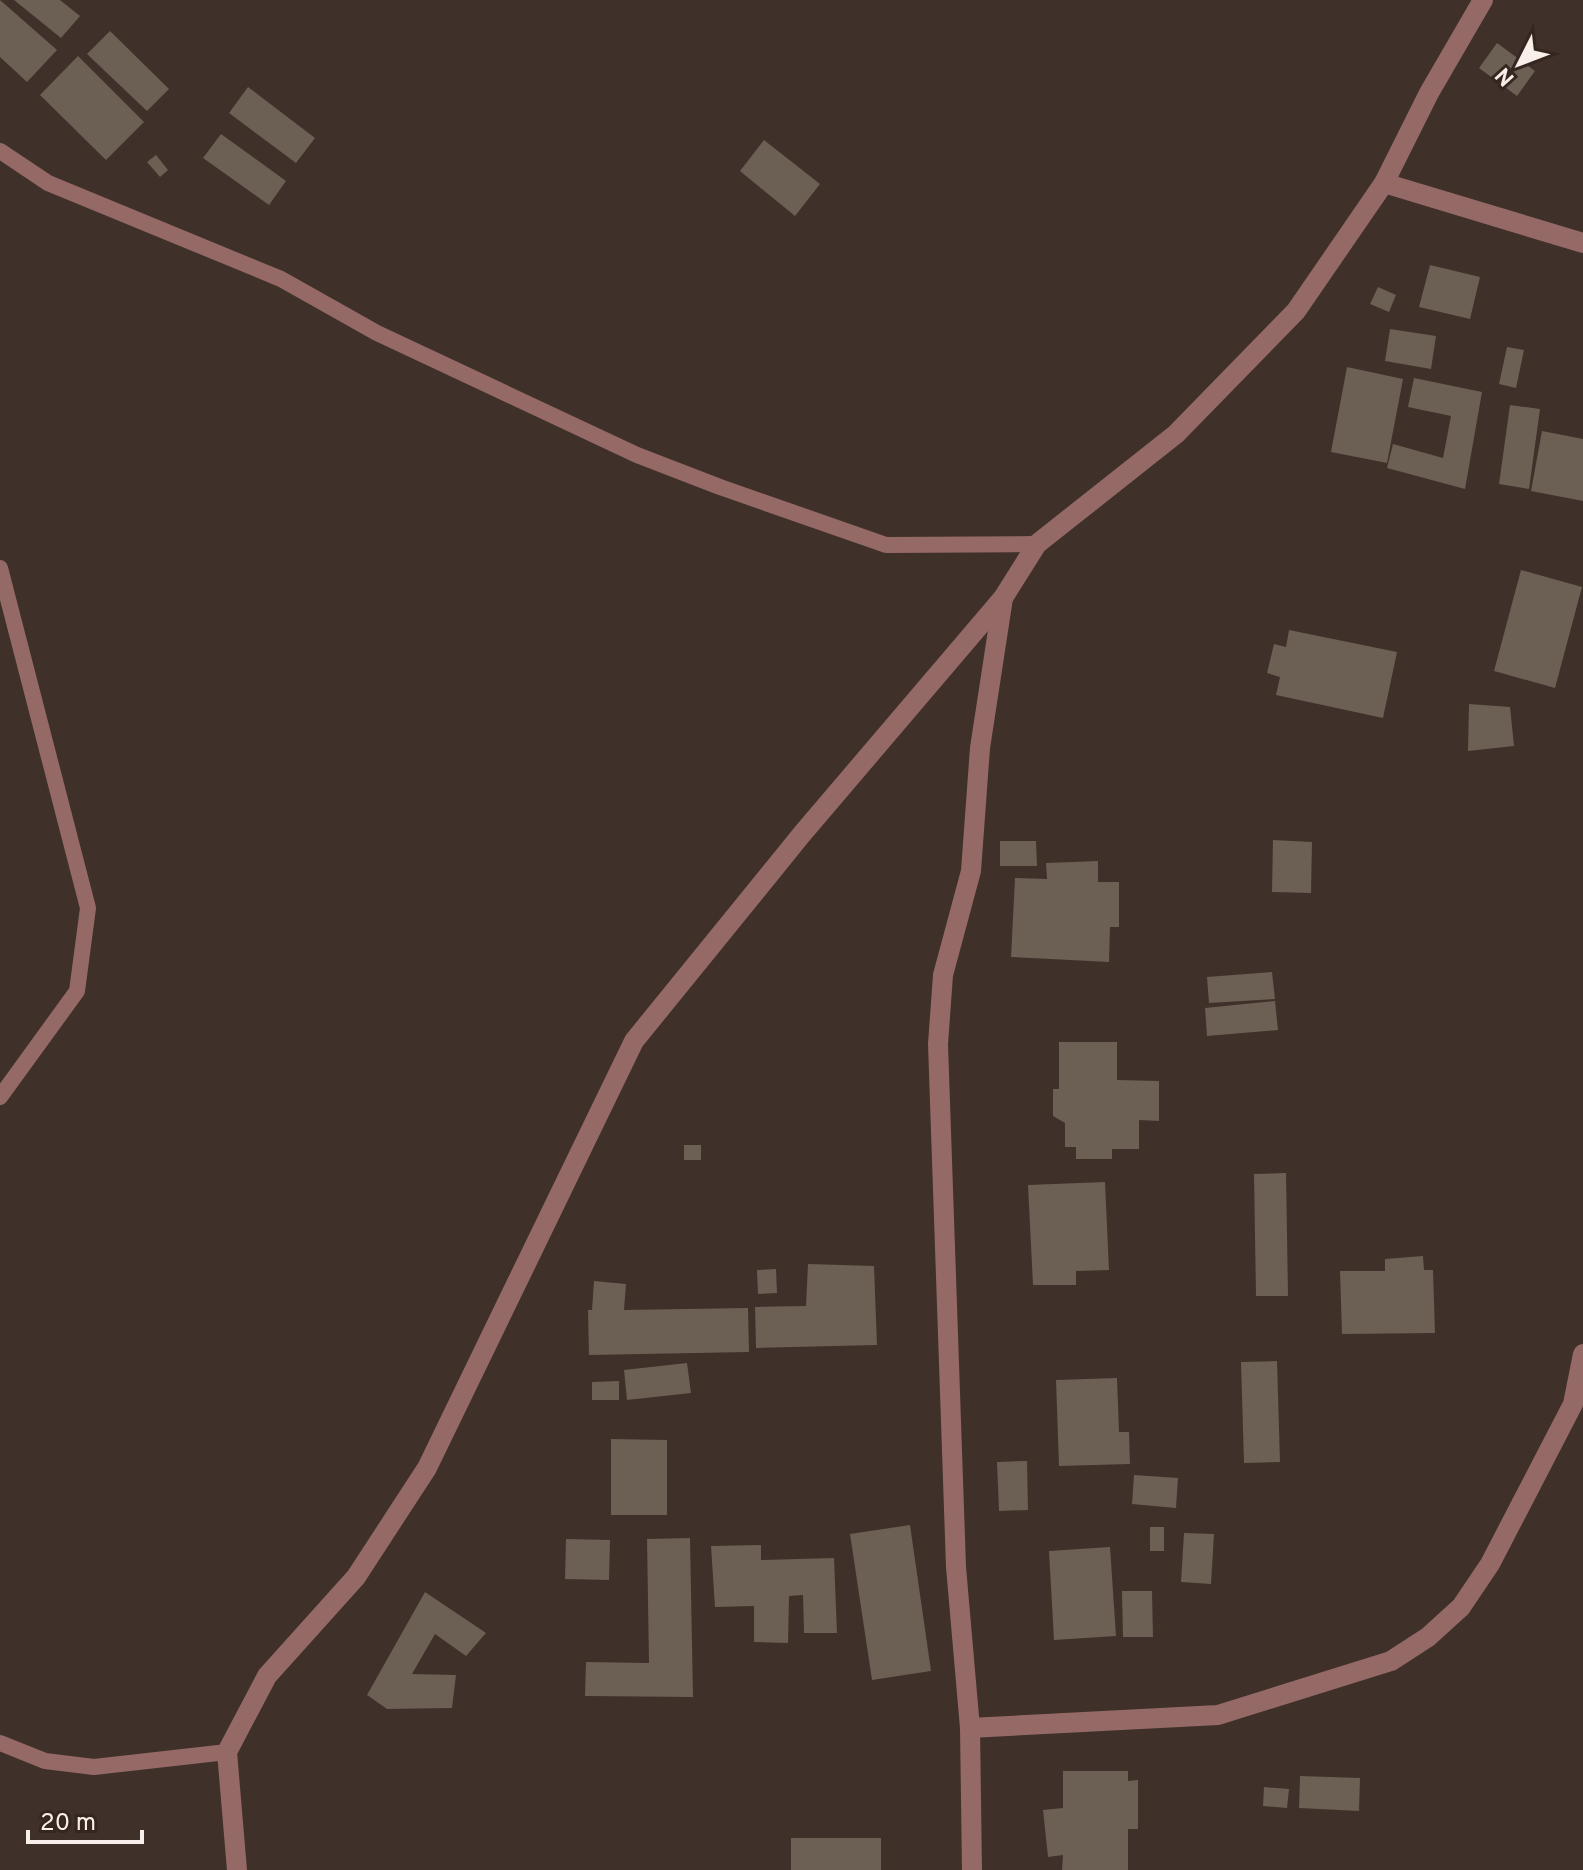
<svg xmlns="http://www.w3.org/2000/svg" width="1583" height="1870" font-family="Overpass,sans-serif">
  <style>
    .building { fill: #6c5f53 }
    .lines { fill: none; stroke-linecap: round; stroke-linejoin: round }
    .service { stroke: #956966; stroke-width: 16 }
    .minor { stroke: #956966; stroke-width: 20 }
  </style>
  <rect width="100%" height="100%" fill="#3f3029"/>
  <!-- building -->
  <g class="building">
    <path d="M0 0 57 50 27 82 0 57Z"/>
    <path d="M14 0H60L80 16 61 38Z"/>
    <path d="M110 31 169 89 147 111 87 54Z"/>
    <path d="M1497 43 1535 71 1517 96 1479 68Z"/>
    <path d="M78 56 144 122 106 160 40 95Z"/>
    <path d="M248 87 315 138 296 163 229 113Z"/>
    <path d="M221 134 286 181 269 205 203 158Z"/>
    <path d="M764 140 820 184 795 216 740 171Z"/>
    <path d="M156 155 168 170 160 177 147 162Z"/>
    <path d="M1430 265 1480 277 1470 319 1419 307Z"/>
    <path d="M1378 287 1396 295 1389 312 1370 304Z"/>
    <path d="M1390 329 1436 336 1431 369 1385 361Z"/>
    <path d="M1507 347 1524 350 1516 388 1499 384Z"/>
    <path d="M1347 367 1403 379 1387 463 1331 452Z"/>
    <path d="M1414 378 1482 392 1465 489 1387 468 1393 444 1443 458 1451 416 1408 407Z"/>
    <path d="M1510 405 1540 409 1529 489 1499 484Z"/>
    <path d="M1542 431 1583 439V501L1531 491Z"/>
    <path d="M1521 570 1582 587 1555 688 1494 671Z"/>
    <path d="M1289 630 1397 652 1383 718 1276 695 1280 677 1267 673 1274 644 1286 647Z"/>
    <path d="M1469 704 1510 707 1514 746 1468 751Z"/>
    <path d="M1273 840 1312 842 1311 893 1272 892Z"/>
    <path d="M1000 841H1036L1037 866H1000Z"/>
    <path d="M1098 861V882H1119V927H1110L1109 962 1011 957 1015 878 1047 879 1046 863Z"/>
    <path d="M1272 972 1275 999 1209 1003 1207 977Z"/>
    <path d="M1275 1001 1278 1030 1207 1036 1205 1008Z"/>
    <path d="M1059 1042H1117V1080L1159 1081V1121L1139 1120V1149H1112V1159H1076V1147H1065V1123L1053 1116V1089H1059Z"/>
    <rect x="684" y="1145" width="17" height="15"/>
    <path d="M1286 1173 1288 1296H1256L1254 1174Z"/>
    <path d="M1105 1182 1109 1270 1076 1271V1285H1033L1028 1185Z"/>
    <path d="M1423 1256 1424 1270H1433L1435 1333 1342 1334 1340 1271H1385V1259Z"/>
    <path d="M808 1264 874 1266 877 1345 756 1348 755 1307 806 1306Z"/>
    <path d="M776 1269 777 1293 758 1294 757 1270Z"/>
    <path d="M594 1281 626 1284 624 1310 748 1308 749 1352 589 1355 588 1310H592Z"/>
    <path d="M1277 1361 1280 1462 1244 1463 1241 1362Z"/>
    <path d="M687 1363 691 1393 627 1400 624 1370Z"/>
    <path d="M1117 1378 1119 1432H1129L1130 1464 1059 1466 1056 1380Z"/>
    <path d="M619 1381V1400H592V1382Z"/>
    <path d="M611 1439 667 1440V1515H611Z"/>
    <path d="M1027 1461 1028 1510 999 1511 997 1462Z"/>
    <path d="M1134 1475 1178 1478 1176 1508 1132 1504Z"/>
    <path d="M910 1525 931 1671 872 1680 850 1534Z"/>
    <rect x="1150" y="1527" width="14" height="24"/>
    <path d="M1184 1533 1214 1534 1211 1584 1181 1582Z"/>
    <path d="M690 1538 693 1697 585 1696 586 1662 649 1663 647 1539Z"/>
    <path d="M566 1539 610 1540 609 1580 565 1579Z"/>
    <path d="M761 1545V1560L834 1558 837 1633H804L803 1595 789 1596 788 1643 754 1642V1606L715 1607 711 1546Z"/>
    <path d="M1110 1547 1116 1636 1054 1640 1049 1551Z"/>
    <path d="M1122 1591H1152L1153 1637H1123Z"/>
    <path d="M425 1592 486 1633 466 1656 435 1634 412 1674 456 1675 452 1708 387 1709 367 1695Z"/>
    <path d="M1063 1771H1128V1781L1138 1780V1829H1128V1870H1062L1063 1855 1048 1857 1043 1810 1063 1808Z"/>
    <path d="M1300 1776 1360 1778 1359 1811 1299 1808Z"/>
    <path d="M1264 1787 1289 1789 1287 1808 1263 1806Z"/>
    <rect x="791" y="1838" width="90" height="32"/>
  </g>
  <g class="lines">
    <!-- service -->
    <g class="service">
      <path d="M0 151 48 183 281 279 377 333 637 455 720 487 886 545 1037 544"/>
      <path d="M0 568 88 908 77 991 0 1097"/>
      <path d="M0 1743 45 1761 94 1767 227 1752"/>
    </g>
    <!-- minor -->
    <g class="minor">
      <path d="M1384 183 1583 243"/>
      <path d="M970 1728 1218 1715 1391 1661 1428 1637 1461 1607 1490 1564 1573 1404 1583 1354"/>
      <path d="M237 1870 227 1752 267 1676 356 1577 427 1468 634 1041 802 834 1003 598 1037 544 1176 434 1296 311 1384 183 1429 93 1483 0"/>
      <path d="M972 1870 970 1728 956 1567 938 1044 943 975 971 871 980 748 1003 598"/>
    </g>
  </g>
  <!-- north arrow -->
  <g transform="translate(1519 64) rotate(228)" stroke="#352620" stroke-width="6" paint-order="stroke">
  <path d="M0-6L14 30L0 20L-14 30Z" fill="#f9efea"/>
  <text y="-12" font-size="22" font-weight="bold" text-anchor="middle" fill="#f9efea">N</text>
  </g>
  <!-- scale -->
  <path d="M28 1830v12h114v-12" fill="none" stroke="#f9efea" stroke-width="4"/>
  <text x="40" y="1830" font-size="24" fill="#f9efea" stroke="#352620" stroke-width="6" paint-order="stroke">20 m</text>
</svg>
